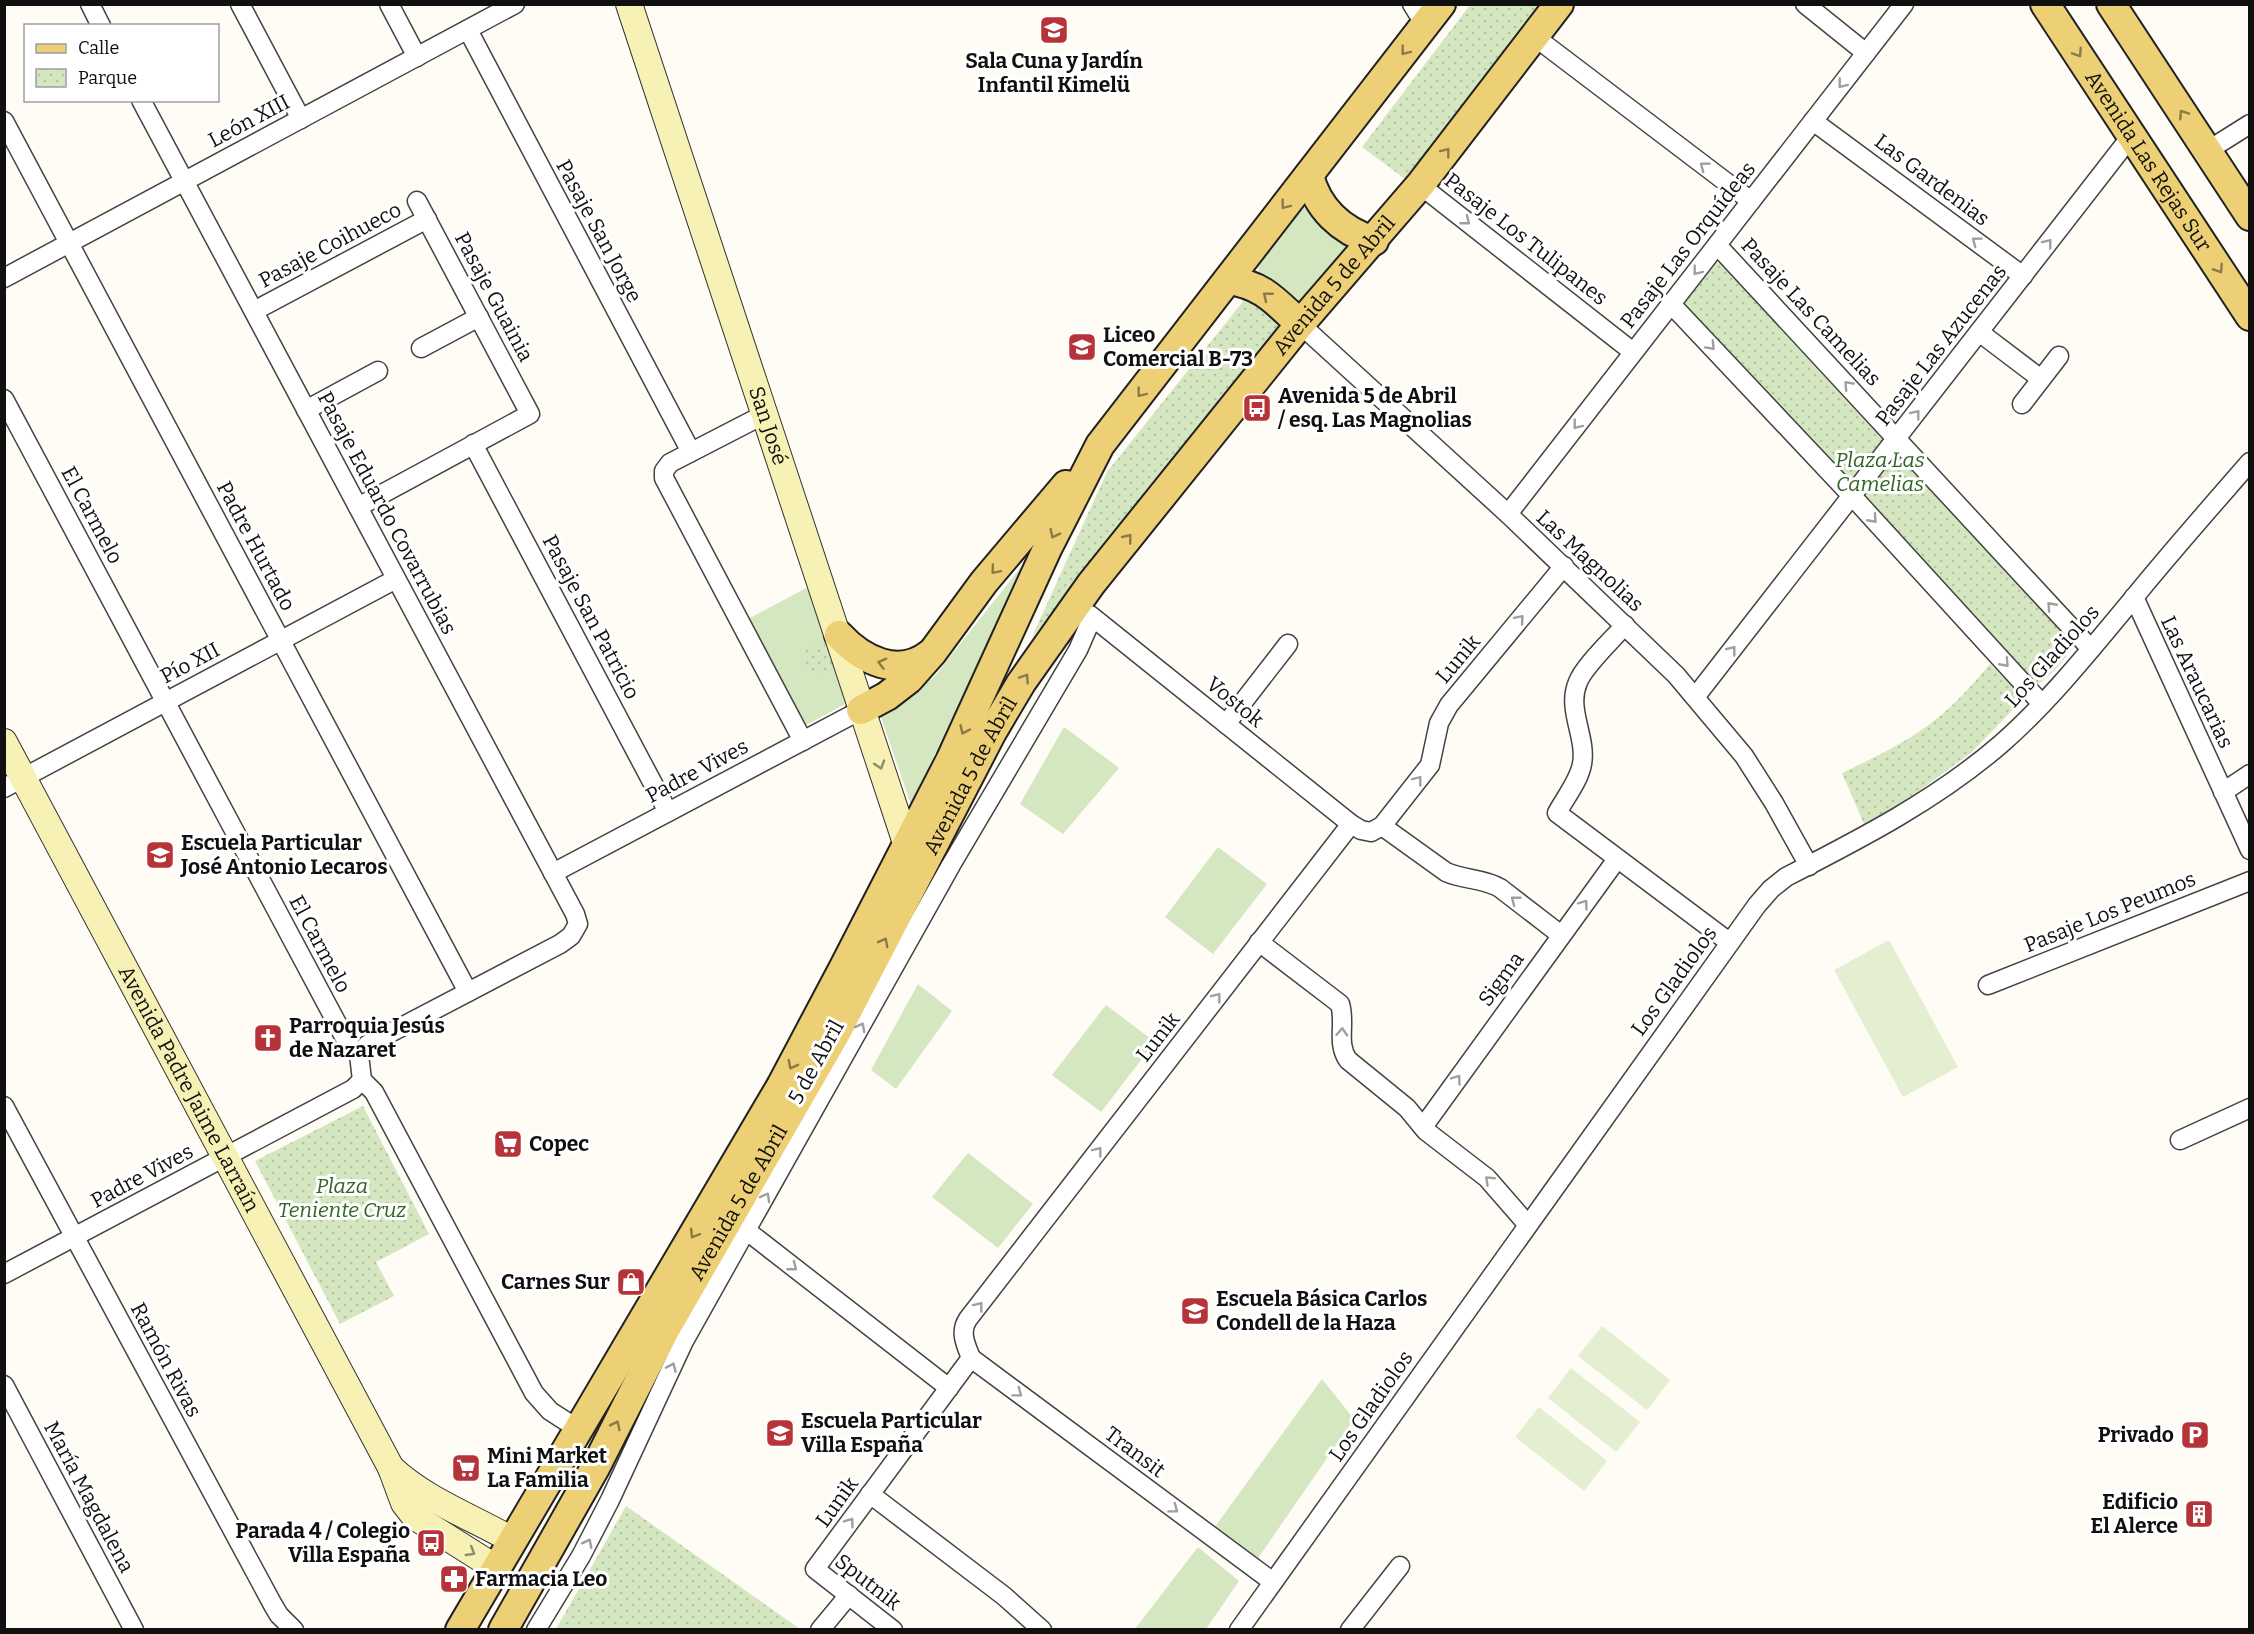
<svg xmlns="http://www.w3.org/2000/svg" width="2254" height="1634" font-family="Bitter,serif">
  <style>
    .grass { fill: #d4e7c0 }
    .park { fill: url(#park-dots) }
    .pitch { fill: #e4efd1 }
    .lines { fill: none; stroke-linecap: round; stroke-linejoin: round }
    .street-casing { stroke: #434343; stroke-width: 21 }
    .secondary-casing { stroke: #323232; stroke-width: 28 }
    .primary-casing { stroke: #212121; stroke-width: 32 }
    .street { stroke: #fff; stroke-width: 18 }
    .secondary { stroke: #f8f1b5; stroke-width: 26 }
    .primary { stroke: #edd075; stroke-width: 28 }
    .oneway { stroke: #8a7a48 }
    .oneway2 { stroke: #9f9f9f }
    .oneway3 { stroke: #908c6b }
    .labels { text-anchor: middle; stroke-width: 6; stroke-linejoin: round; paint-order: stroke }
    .poi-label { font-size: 21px; font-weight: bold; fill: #101010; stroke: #fff; text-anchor: start }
    .street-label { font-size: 21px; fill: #101010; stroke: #fff }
    .park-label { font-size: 21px; font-style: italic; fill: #326425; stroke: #fff }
  </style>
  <defs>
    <pattern id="park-dots" width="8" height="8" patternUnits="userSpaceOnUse" patternTransform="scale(1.5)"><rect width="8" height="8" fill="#d4e7c0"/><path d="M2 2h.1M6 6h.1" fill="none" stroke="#b5c5a4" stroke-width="1.8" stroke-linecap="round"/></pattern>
  </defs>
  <rect width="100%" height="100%" fill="#fefcf5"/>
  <!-- grass -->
  <g class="grass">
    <path d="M1303 206 1328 234 1354 249 1299 305H1294L1259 273 1258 266Z"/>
    <path d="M1025 562 911 805 881 717 934 677Z"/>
    <path d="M812 585 853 700 804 726 748 619Z"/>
    <path d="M1064 727 1119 768 1063 834 1020 804Z"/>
    <path d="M1218 847 1267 884 1213 954 1165 917Z"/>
    <path d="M918 984 952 1011 896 1089 871 1070Z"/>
    <path d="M1106 1005 1155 1042 1101 1112 1052 1075Z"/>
    <path d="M968 1153 1033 1204 998 1248 932 1197Z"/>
    <path d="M1322 1379 1354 1419 1254 1564 1212 1531Z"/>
    <path d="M1198 1547 1239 1581 1206 1629H1135Z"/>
  </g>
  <!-- park -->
  <g class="park">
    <path d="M1470 5H1542L1409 182 1362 147Z"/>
    <path d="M1724 262 2074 641C2073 651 2046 683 2036 684L2033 682 1684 308 1685 300 1713 266 1717 263Z"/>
    <path d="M1248 295 1283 323 1031 639 1107 472Z"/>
    <path d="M823 641 835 666 813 677 800 652Z"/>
    <path d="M1990 664 2024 698 1972 752 1904 802 1864 824 1842 773C1874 758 1907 742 1935 720 1956 704 1973 684 1990 664Z"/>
    <path d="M363 1106 429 1234 376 1262 394 1296 340 1324 255 1161Z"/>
    <path d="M626 1506 800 1629H556Z"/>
  </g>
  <!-- pitch -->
  <g class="pitch">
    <path d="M1889 940 1958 1067 1903 1097 1834 970Z"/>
    <path d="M1602 1326 1670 1380 1647 1410 1578 1356Z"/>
    <path d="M1571 1368 1640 1422 1616 1452 1548 1398Z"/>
    <path d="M1539 1407 1607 1461 1584 1491 1515 1437Z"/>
  </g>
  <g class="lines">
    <!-- street casing -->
    <g class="street-casing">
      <g id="street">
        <path d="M90 4 101 26"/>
        <path d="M240 4 301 119"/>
        <path d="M389 4 417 57"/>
        <path d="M1412 4 1425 25"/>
        <path d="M1805 4 1866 53"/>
        <path d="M468 30 691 452"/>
        <path d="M1535 37 1751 201"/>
        <path d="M141 100 575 914 578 924 571 936 560 944 367 1045 359 1055"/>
        <path d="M4 121 468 992"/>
        <path d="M1813 121 2023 276"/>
        <path d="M2207 151 2250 124"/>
        <path d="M1420 185 1633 352"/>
        <path d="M1717 245 2091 649"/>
        <path d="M4 278 515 4"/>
        <path d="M1671 304 1852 496 2042 704"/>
        <path d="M254 311 427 219"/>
        <path d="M1300 324 1508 514 1676 675 1744 756 1774 803 1809 866"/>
        <path d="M1979 332 2041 379"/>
        <path d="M421 348 479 317"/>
        <path d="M4 399 348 1044 359 1055 362 1080 374 1092 534 1393 550 1411 578 1429"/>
        <path d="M2022 404 2059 356"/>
        <path d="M306 410 378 371"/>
        <path d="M765 414 670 463 664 471V478L803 741"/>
        <path d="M473 444 668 812"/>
        <path d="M358 507 530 414 417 201"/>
        <path d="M1508 514 1904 4"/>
        <path d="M2134 597 2250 850"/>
        <path d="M1625 625C1613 639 1584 666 1578 682 1566 709 1587 737 1582 764 1579 781 1565 798 1557 813L1729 942"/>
        <path d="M1696 696 2132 135"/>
        <path d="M1226 724 1288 644"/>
        <path d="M4 788 396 579"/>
        <path d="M2223 792 2250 774"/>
        <path d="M1382 826 1446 872C1463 880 1483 878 1500 888L1561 935"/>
        <path d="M553 873 861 710"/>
        <path d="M1259 942 1340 1004C1346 1023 1336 1043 1348 1060L1407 1108 1426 1131 1487 1178 1528 1225"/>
        <path d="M1988 985 2250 881"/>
        <path d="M4 1106 273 1605 279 1615 294 1630"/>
        <path d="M1423 1127 1617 859"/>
        <path d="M2180 1140 2250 1108"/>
        <path d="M747 1231 949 1388"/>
        <path d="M4 1274 353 1089 362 1080"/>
        <path d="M971 1358C966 1345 959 1332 968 1319L1351 824"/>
        <path d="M971 1358 1273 1582"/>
        <path d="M4 1385 134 1630"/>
        <path d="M870 1494 1004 1596 1042 1630"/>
        <path d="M536 1630 581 1556 610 1500 684 1341 951 865 1078 650 1088 627 1090 615 1351 824 1361 830 1371 832 1382 826 1430 765 1439 723 1449 705 1564 566"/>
        <path d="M820 1630 849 1595"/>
        <path d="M893 1630 815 1569 971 1358"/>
        <path d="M1239 1630 1757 905 1771 889 1786 877C1862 838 1936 800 2001 744 2050 701 2091 649 2132 600 2170 553 2210 508 2250 462"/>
        <path d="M1350 1630 1400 1566"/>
      </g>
    </g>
    <!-- secondary casing -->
    <g class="secondary-casing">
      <g id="secondary">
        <path id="s1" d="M629 4 907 846"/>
        <path id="s2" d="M4 742 391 1468 404 1503 415 1517 496 1568"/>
        <path d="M391 1468C425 1500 472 1517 512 1540"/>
      </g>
    </g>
    <!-- primary casing -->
    <g class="primary-casing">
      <g id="primary">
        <path id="s3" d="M2045 4 2250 316"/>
        <path d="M2111 4 2250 216"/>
        <path d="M1309 175C1317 208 1341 231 1374 241"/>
        <path d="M1228 280C1263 285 1275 301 1300 324"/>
        <path d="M839 635C862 660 899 679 930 654"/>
        <path d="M861 710 887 696 909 679 932 653 984 582 1066 485"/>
        <path d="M460 1630 781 1086 844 967 950 761 1047 549 1100 445 1441 4"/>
        <path id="s4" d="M503 1630 596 1466 665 1330 836 1033 992 732 1021 683 1091 584 1300 324 1420 185 1559 4"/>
      </g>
    </g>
    <!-- street -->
    <use href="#street" class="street"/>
    <!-- secondary -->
    <use href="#secondary" class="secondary"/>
    <!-- primary -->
    <use href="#primary" class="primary"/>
  </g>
  <!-- one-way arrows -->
  <defs><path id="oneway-chevron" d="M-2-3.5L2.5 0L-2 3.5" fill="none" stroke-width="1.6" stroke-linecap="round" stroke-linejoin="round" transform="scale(1.5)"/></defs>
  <g class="oneway">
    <use href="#oneway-chevron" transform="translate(1405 51) rotate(128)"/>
    <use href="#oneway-chevron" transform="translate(2078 53) rotate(57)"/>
    <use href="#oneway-chevron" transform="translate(2183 114) rotate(-123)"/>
    <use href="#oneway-chevron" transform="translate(1446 152) rotate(-52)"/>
    <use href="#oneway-chevron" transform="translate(1285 205) rotate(128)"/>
    <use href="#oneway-chevron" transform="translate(2219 269) rotate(57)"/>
    <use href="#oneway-chevron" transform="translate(1267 296) rotate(-141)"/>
    <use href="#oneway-chevron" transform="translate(1141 393) rotate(128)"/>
    <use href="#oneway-chevron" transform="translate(1054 534) rotate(116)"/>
    <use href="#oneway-chevron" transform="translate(1128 538) rotate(-51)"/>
    <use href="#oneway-chevron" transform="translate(995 570) rotate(130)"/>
    <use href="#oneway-chevron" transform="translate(882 663) rotate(-165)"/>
    <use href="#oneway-chevron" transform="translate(1025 678) rotate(-57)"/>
    <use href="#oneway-chevron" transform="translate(964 730) rotate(115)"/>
    <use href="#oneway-chevron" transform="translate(884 942) rotate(-62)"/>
    <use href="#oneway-chevron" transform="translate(792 1065) rotate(118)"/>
    <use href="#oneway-chevron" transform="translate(694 1234) rotate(121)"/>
    <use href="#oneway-chevron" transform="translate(616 1425) rotate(-64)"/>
  </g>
  <g class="oneway2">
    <use href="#oneway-chevron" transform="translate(1842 84) rotate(128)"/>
    <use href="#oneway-chevron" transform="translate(1704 166) rotate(-143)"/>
    <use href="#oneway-chevron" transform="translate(1466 221) rotate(38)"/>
    <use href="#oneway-chevron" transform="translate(1976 241) rotate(-143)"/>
    <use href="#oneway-chevron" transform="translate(2048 243) rotate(-52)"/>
    <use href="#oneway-chevron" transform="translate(1697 271) rotate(128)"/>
    <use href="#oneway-chevron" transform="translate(1711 346) rotate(47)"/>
    <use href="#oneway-chevron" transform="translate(1848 385) rotate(-133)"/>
    <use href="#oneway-chevron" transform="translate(1916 414) rotate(-52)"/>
    <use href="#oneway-chevron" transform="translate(1577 425) rotate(128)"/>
    <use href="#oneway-chevron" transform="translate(1873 519) rotate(48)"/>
    <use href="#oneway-chevron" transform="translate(2051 606) rotate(-132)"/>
    <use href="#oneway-chevron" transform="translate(1520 619) rotate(-50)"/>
    <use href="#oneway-chevron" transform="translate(1732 650) rotate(-52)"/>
    <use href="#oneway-chevron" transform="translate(2005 663) rotate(48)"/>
    <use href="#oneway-chevron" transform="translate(1418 780) rotate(-52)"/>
    <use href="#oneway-chevron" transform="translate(1515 900) rotate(-142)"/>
    <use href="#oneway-chevron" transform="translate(1584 904) rotate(-54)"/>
    <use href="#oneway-chevron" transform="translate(1217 997) rotate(-52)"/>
    <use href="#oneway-chevron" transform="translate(861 1027) rotate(-62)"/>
    <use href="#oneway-chevron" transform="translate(1342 1032) rotate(-87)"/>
    <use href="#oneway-chevron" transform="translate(1457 1079) rotate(-54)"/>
    <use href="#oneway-chevron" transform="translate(1098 1151) rotate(-52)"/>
    <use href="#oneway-chevron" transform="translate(1489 1180) rotate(-136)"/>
    <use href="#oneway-chevron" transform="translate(766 1197) rotate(-61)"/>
    <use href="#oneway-chevron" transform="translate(793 1267) rotate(38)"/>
    <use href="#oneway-chevron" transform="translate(979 1306) rotate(-52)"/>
    <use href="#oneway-chevron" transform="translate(672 1367) rotate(-66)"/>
    <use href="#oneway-chevron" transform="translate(1018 1393) rotate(37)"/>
    <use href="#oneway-chevron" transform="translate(1174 1509) rotate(37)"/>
    <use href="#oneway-chevron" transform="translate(850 1522) rotate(-54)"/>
    <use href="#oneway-chevron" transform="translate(588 1543) rotate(-63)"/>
  </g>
  <g class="oneway3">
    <use href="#oneway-chevron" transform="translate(880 765) rotate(72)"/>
    <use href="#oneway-chevron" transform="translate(471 1552) rotate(31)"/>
  </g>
  <!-- icons -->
  <defs>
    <g id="school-square" transform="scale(1.5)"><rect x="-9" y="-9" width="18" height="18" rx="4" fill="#b63339" stroke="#fff"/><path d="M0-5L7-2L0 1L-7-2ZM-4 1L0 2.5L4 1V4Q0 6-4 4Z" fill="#fff"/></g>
    <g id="bus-square" transform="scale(1.5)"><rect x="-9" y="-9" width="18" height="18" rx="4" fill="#b63339" stroke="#fff"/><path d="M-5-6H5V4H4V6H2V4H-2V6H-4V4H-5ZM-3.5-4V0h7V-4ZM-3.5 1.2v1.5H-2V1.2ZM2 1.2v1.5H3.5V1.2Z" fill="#fff"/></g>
    <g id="church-square" transform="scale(1.5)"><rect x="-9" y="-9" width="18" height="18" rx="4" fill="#b63339" stroke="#fff"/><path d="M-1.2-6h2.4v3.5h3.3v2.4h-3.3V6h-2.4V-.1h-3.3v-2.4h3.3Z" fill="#fff"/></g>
    <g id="supermarket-square" transform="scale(1.5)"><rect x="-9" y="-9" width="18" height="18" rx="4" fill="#b63339" stroke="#fff"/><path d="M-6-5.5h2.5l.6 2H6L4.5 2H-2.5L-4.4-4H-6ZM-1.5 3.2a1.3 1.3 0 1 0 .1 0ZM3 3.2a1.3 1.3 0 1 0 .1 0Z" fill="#fff"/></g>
    <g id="shop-square" transform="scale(1.5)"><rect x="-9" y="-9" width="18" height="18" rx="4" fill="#b63339" stroke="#fff"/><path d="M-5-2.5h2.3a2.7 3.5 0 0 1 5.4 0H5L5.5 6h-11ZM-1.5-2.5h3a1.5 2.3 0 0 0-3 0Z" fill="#fff"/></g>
    <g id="parking-square" transform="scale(1.5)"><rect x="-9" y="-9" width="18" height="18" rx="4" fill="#b63339" stroke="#fff"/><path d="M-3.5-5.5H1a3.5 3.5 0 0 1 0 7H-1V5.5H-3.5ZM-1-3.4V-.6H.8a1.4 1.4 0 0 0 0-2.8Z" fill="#fff"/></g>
    <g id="building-square" transform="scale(1.5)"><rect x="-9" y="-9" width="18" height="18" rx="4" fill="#b63339" stroke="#fff"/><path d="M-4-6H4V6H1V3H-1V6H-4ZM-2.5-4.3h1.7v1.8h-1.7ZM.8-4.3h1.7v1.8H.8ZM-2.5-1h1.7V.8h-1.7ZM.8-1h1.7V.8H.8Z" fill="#fff"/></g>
    <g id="pharmacy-square" transform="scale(1.5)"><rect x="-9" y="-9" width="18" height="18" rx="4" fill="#b63339" stroke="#fff"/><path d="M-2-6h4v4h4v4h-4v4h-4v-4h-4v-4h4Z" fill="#fff"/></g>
  </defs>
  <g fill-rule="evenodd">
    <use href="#school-square" x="1054" y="30"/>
    <use href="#school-square" x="1082" y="347"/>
    <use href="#bus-square" x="1257" y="408"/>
    <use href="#school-square" x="160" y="855"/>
    <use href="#church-square" x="268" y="1038"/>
    <use href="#supermarket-square" x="508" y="1144"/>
    <use href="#shop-square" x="631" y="1282"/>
    <use href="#school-square" x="1195" y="1311"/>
    <use href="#school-square" x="780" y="1433"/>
    <use href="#parking-square" x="2195" y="1435"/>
    <use href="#supermarket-square" x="466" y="1468"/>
    <use href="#building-square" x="2199" y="1514"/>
    <use href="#bus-square" x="431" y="1543"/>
    <use href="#pharmacy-square" x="454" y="1579"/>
  </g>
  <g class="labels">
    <!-- poi labels -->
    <g class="poi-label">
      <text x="1054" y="68" text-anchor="middle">Sala Cuna y Jardín<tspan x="1054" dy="24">Infantil Kimelü</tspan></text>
      <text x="1103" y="342">Liceo<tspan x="1103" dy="24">Comercial B-73</tspan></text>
      <text x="1278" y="403">Avenida 5 de Abril<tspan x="1278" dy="24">/ esq. Las Magnolias</tspan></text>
      <text x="181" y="850">Escuela Particular<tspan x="181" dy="24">José Antonio Lecaros</tspan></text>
      <text x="289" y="1033">Parroquia Jesús<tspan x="289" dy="24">de Nazaret</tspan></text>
      <text x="529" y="1151">Copec</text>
      <text x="610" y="1289" text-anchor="end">Carnes Sur</text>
      <text x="1216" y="1306">Escuela Básica Carlos<tspan x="1216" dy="24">Condell de la Haza</tspan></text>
      <text x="801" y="1428">Escuela Particular<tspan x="801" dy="24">Villa España</tspan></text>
      <text x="2174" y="1442" text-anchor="end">Privado</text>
      <text x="487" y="1463">Mini Market<tspan x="487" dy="24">La Familia</tspan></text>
      <text x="2178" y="1509" text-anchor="end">Edificio<tspan x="2178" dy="24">El Alerce</tspan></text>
      <text x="410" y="1538" text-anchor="end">Parada 4 / Colegio<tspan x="410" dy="24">Villa España</tspan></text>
      <text x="475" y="1586">Farmacia Leo</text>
    </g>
    <!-- street labels -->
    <g class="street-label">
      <text transform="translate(249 121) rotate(-28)" y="7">León XIII</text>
      <text dy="7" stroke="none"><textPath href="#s3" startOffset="188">Avenida Las Rejas Sur</textPath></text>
      <text transform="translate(1932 180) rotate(37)" y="7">Las Gardenias</text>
      <text transform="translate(599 231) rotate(62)" y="7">Pasaje San Jorge</text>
      <text transform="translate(1526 239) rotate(38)" y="7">Pasaje Los Tulipanes</text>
      <text transform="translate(330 245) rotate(-28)" y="7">Pasaje Coihueco</text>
      <text transform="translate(1688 245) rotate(-52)" y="7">Pasaje Las Orquídeas</text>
      <text dy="7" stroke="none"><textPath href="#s4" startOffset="1586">Avenida 5 de Abril</textPath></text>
      <text transform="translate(494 297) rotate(62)" y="7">Pasaje Guainia</text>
      <text transform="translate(1811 312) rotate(47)" y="7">Pasaje Las Camelias</text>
      <text transform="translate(1941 345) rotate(-52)" y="7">Pasaje Las Azucenas</text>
      <text dy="7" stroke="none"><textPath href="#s1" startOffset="444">San José</textPath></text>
      <text transform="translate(387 513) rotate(62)" y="7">Pasaje Eduardo Covarrubias</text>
      <text transform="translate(92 515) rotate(62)" y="7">El Carmelo</text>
      <text transform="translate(256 546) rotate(62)" y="7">Padre Hurtado</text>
      <text transform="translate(1590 561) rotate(43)" y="7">Las Magnolias</text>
      <text transform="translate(591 617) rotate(62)" y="7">Pasaje San Patricio</text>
      <text transform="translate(2052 656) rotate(-48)" y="7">Los Gladiolos</text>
      <text transform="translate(1458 659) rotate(-50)" y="7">Lunik</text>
      <text transform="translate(190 663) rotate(-28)" y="7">Pío XII</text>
      <text transform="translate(2197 682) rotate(65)" y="7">Las Araucarias</text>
      <text transform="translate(1235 702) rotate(39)" y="7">Vostok</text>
      <text transform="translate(697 771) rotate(-28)" y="7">Padre Vives</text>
      <text dy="7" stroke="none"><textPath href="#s4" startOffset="974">Avenida 5 de Abril</textPath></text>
      <text transform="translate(2110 912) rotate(-22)" y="7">Pasaje Los Peumos</text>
      <text transform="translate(320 944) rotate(62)" y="7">El Carmelo</text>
      <text transform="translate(1501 979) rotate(-54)" y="7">Sigma</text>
      <text transform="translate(1674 981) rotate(-54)" y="7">Los Gladiolos</text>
      <text transform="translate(1158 1037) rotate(-52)" y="7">Lunik</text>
      <text transform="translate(816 1062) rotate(-61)" y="7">5 de Abril</text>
      <text dy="7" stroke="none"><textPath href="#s2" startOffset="393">Avenida Padre Jaime Larraín</textPath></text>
      <text transform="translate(142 1176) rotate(-28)" y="7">Padre Vives</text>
      <text dy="7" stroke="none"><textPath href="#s4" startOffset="488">Avenida 5 de Abril</textPath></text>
      <text transform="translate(166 1360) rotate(62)" y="7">Ramón Rivas</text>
      <text transform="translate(1371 1406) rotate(-55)" y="7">Los Gladiolos</text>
      <text transform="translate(1135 1452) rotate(37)" y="7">Transit</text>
      <text transform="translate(89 1497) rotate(62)" y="7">María Magdalena</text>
      <text transform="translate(837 1502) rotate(-54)" y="7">Lunik</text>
      <text transform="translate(868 1582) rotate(38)" y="7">Sputnik</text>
    </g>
    <!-- park labels -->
    <g class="park-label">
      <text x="1880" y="467">Plaza Las<tspan x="1880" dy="24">Camelias</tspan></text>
      <text x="342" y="1193">Plaza<tspan x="342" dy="24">Teniente Cruz</tspan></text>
    </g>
  </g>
  <!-- border -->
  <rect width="2254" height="1634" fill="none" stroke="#101010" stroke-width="12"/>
  <!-- legend -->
  <rect x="24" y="24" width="195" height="78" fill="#ffffff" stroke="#9f9f9f" stroke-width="1.5"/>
  <rect x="36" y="44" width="30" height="9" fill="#edd075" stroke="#9f9f9f" stroke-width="1.5"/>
  <text x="78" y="54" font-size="18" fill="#101010">Calle</text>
  <rect x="36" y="69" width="30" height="18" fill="url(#park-dots)" stroke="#9f9f9f" stroke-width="1.5"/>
  <text x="78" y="84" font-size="18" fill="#101010">Parque</text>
</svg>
